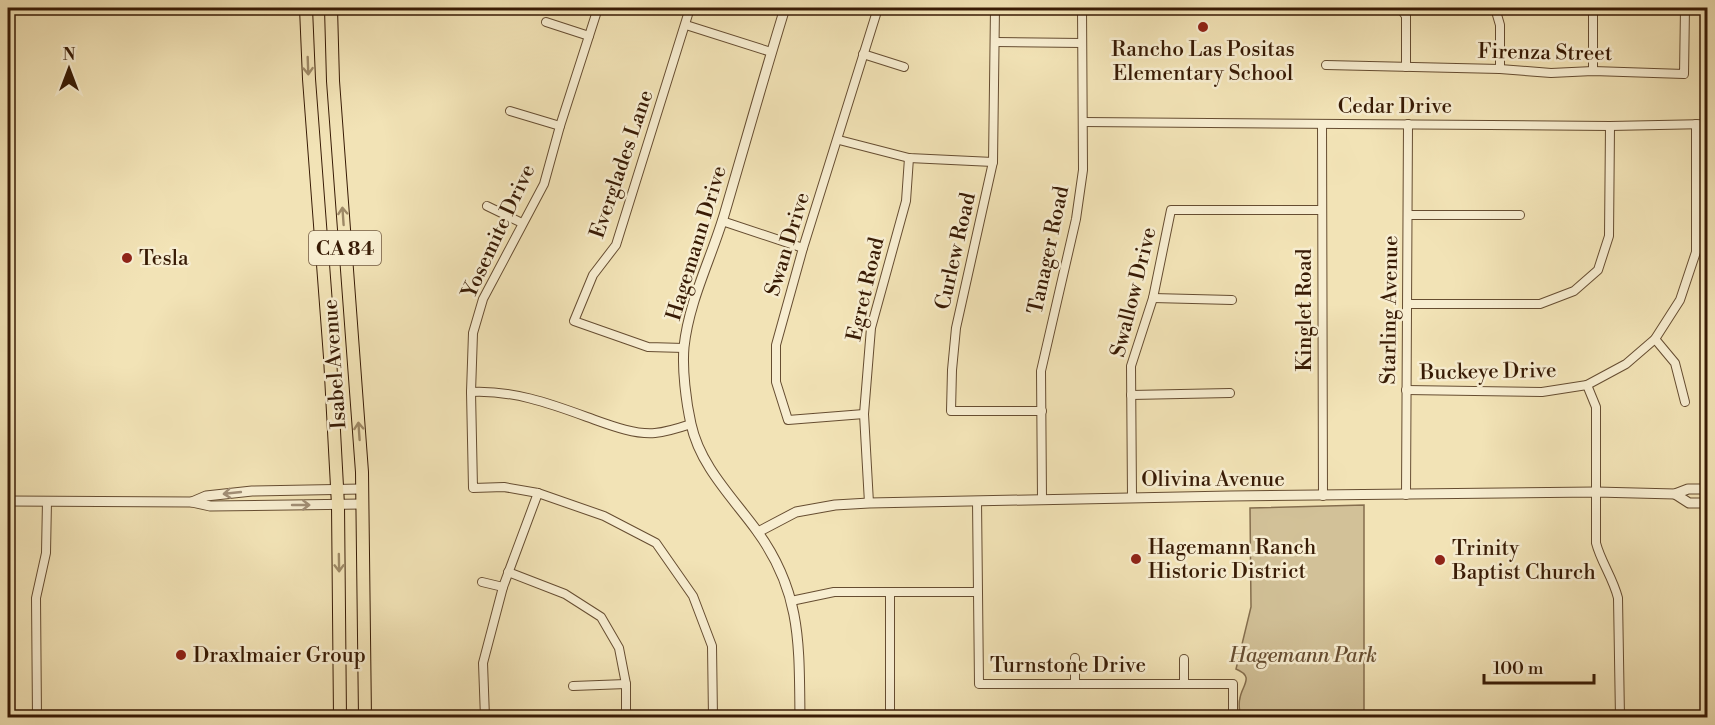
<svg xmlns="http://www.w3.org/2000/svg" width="1715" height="725" font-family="'Libre Bodoni',serif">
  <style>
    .green { fill: #d2c198; stroke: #856e4e; stroke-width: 1.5 }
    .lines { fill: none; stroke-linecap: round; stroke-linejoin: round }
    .minor-casing { stroke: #664d31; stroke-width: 10 }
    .tertiary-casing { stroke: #664d31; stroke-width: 11 }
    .trunk-casing { stroke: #381b05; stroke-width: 14 }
    .minor { stroke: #f7edd0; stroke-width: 8 }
    .tertiary { stroke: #f7edd0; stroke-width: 9 }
    .trunk { stroke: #f2e3b6; stroke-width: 12 }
    .oneway { stroke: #9e8966 }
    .oneway2 { stroke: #a18e75 }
    .poi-dot { fill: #8f2418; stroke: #f7edd0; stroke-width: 2 }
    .labels { text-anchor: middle; stroke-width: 5; stroke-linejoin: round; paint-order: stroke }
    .shield { fill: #f7edd0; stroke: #715a42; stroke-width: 1.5 }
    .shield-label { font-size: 20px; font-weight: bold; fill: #381b05 }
    .poi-label { font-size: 21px; fill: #381b05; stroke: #f7edd0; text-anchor: start }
    .street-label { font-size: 21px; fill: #381b05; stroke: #f7edd0 }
    .park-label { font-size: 21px; font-style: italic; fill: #664d31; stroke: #f7edd0 }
  </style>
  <rect width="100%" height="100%" fill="#f2e3b6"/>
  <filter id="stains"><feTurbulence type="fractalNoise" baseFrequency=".00333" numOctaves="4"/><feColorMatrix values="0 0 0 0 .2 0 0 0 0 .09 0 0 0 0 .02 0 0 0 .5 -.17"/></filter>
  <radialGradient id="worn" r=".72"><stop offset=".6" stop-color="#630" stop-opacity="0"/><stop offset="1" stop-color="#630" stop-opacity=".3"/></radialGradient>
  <!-- green -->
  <path class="green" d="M1364 505V717H1240C1240 711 1238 704 1240 698 1242 685 1255 677 1236 669L1251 607 1250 508Z"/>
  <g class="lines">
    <!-- minor casing -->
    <g class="minor-casing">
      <g id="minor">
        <path d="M598 8 560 126 544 184 483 299 473 333 471 392 473 488 504 487 538 493 604 516 656 543 693 596 712 646 713 718"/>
        <path d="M995 8 993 162 956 328 952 370 951 411H1042"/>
        <path d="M1400 8 1406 16V67"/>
        <path d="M1495 8 1500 25V69"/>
        <path d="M1593 8V71"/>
        <path d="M546 22 589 36"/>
        <path d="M686 25 771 52"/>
        <path d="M996 42 1082 43"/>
        <path d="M863 54 904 67"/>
        <path d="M1326 65 1500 69 1551 73 1593 71 1684 74 1685 8"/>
        <path d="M510 111 560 126"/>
        <path d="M1083 122 1610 126 1708 124"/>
        <path d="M1322 124 1323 496"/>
        <path d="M839 140 909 158 993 162"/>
        <path d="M487 206 522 223"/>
        <path d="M1408 215H1520"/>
        <path d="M722 221 803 248"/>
        <path d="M1153 298 1232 300"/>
        <path d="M1408 304H1540L1574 291 1598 270 1609 236 1610 126"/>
        <path d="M1655 339 1675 363 1685 402"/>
        <path d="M684 348 648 347 574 321 593 275 616 245 690 8"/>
        <path d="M1587 385 1596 407V543C1601 562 1613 578 1618 598L1620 718"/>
        <path d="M1406 390 1542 392 1587 385 1626 364 1655 339 1680 300 1696 252V124"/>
        <path d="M471 392C512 390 549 403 587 417 607 424 634 435 655 433 667 432 679 428 691 424"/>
        <path d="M1131 395 1230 393"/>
        <path d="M864 414 788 420 776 382V345L803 248 878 8"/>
        <path d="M1406 495 1408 124"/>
        <path d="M1132 497 1131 366 1153 298 1171 210H1322"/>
        <path d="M1042 499 1041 371 1076 219 1083 170 1082 8"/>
        <path d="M977 501 979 684H1233V718"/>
        <path d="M869 503 864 414 871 328 906 201 909 158"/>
        <path d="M508 572 565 594 601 617 619 648 626 684V718"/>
        <path d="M482 582 503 587"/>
        <path d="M890 593V718"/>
        <path d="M791 601 834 592H977"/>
        <path d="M1075 658V682"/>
        <path d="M1184 659V683"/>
        <path d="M573 686 626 684"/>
        <path d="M37 718 36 598 46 553 47 501"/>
        <path d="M485 718 483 663 503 587 538 493"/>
      </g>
    </g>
    <!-- tertiary casing -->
    <g class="tertiary-casing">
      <g id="tertiary">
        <path d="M785 8C764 76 745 144 725 212 712 257 689 300 684 347 682 369 686 402 691 424 700 466 733 498 757 531 802 593 799 645 800 718"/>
        <path d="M1675 494 1689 503H1708"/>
        <path d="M8 501 192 502 210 506 362 504"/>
        <path d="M192 502 206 496 252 491 361 489"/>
        <path d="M758 532 796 512 835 505 869 503 1230 496 1596 492 1675 494 1688 489H1708"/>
      </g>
    </g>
    <!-- trunk casing -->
    <g class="trunk-casing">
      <g id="trunk">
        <path d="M306 8 309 79 330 357 338 505 340 718"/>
        <path d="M331 8 333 81 362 472 365 718"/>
      </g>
    </g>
    <!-- minor -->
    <use href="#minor" class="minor"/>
    <!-- tertiary -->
    <use href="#tertiary" class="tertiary"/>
    <!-- trunk -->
    <use href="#trunk" class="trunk"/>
  </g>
  <!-- one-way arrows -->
  <defs><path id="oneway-shaft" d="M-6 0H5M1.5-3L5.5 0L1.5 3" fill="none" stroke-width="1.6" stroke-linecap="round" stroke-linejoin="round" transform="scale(1.5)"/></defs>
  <g class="oneway">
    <use href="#oneway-shaft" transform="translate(308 66) rotate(88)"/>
    <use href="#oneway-shaft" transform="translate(343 216) rotate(-94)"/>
    <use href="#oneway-shaft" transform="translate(359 431) rotate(-94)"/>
    <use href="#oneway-shaft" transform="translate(339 563) rotate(89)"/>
  </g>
  <g class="oneway2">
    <use href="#oneway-shaft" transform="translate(232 493) rotate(174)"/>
    <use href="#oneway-shaft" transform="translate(301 505)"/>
  </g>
  <!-- markers -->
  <g class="poi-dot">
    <circle cx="1203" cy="27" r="6"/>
    <circle cx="127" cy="258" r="6"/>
    <circle cx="1136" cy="559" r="6"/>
    <circle cx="1440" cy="560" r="6"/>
    <circle cx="181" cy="655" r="6"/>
  </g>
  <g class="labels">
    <!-- shield labels -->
    <rect class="shield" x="309" y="231" width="72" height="34" rx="4.5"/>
    <g class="shield-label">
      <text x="345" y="255">CA 84</text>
    </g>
    <!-- poi labels -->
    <g class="poi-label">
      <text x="1203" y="56" text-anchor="middle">Rancho Las Positas<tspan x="1203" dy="24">Elementary School</tspan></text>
      <text x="139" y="265">Tesla</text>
      <text x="1148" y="554">Hagemann Ranch<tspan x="1148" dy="24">Historic District</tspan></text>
      <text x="1452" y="555">Trinity<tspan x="1452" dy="24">Baptist Church</tspan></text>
      <text x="193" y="662">Draxlmaier Group</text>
    </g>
    <!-- street labels -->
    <g class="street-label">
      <text transform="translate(1545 52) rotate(1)" y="7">Firenza Street</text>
      <text x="1395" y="113">Cedar Drive</text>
      <text transform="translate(621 164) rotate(-71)" y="7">Everglades Lane</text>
      <text transform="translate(498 231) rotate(-65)" y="7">Yosemite Drive</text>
      <text transform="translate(696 243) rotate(-73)" y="7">Hagemann Drive</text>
      <text transform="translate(787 244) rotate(-73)" y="7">Swan Drive</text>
      <text transform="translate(1048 250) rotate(-78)" y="7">Tanager Road</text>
      <text transform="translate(955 251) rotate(-77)" y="7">Curlew Road</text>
      <text transform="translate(865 289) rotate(-77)" y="7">Egret Road</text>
      <text transform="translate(1133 292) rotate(-76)" y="7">Swallow Drive</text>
      <text transform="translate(1304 310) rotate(-90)" y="7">Kinglet Road</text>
      <text transform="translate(1389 310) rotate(-89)" y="7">Starling Avenue</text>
      <text transform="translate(334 364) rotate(-94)" y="7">Isabel Avenue</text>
      <text transform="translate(1488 371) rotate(-1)" y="7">Buckeye Drive</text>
      <text x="1213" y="486">Olivina Avenue</text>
      <text x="1068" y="672">Turnstone Drive</text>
    </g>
    <!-- park labels -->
    <g class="park-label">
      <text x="1303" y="662">Hagemann Park</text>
    </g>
  </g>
  <!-- margin -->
  <rect width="1715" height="725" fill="none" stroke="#f2e3b6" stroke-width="30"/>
  <rect x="9" y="9" width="1697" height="707" fill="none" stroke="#381b05" stroke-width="3"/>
  <rect x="15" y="15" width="1685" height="695" fill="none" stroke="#381b05" stroke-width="1.5"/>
  <!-- north arrow -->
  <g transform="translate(69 69)" stroke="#f7edd0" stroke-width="4.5" paint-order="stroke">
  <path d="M0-4.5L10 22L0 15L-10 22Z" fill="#381b05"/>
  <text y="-9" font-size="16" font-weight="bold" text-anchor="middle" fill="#381b05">N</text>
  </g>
  <!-- scale -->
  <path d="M1484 674v9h110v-9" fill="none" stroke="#381b05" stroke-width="3"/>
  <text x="1493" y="674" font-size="18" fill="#381b05" stroke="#f7edd0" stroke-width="4.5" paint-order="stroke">100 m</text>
  <rect width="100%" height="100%" filter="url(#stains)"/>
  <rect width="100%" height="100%" fill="url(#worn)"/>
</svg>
